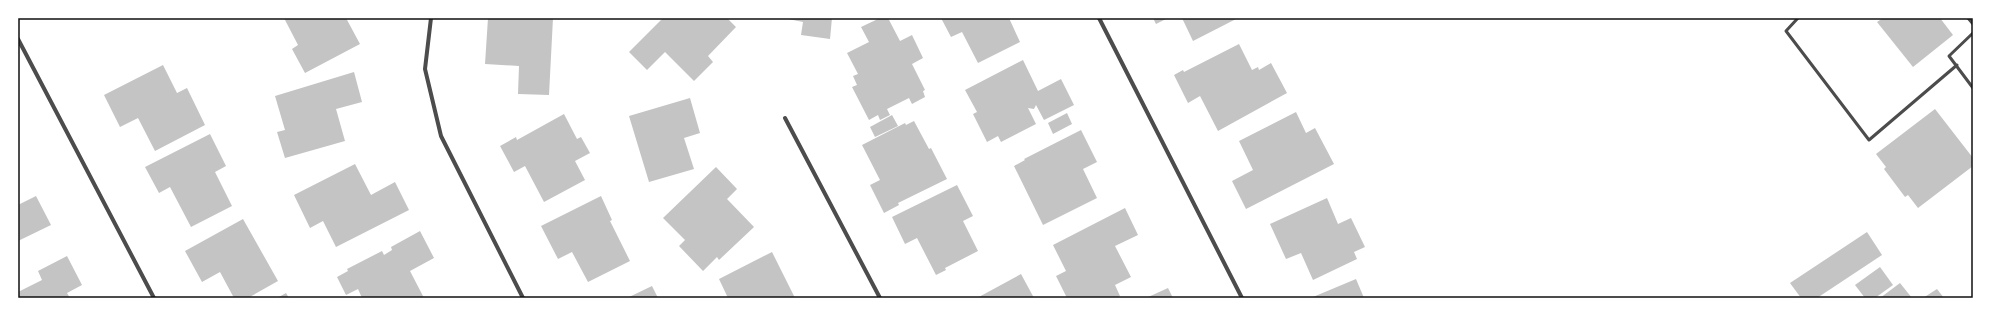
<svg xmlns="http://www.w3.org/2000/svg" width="1991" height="316" font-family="'Golos Text',sans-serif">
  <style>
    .building { fill: #c4c4c4 }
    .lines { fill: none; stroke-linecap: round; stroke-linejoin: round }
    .service { stroke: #4c4c4c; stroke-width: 3 }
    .minor { stroke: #4c4c4c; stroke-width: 4 }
    .neatline { fill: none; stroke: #111; stroke-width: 1.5 }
  </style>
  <rect width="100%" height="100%" fill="#fff"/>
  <!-- building -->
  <g class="building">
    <path d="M284 18H346L360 44 305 73 292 49 298 45Z"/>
    <path d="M488 18H553L549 95 518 94 519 66 485 64Z"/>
    <path d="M663 18H727L736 27 708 56 713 62 694 81 665 52 647 70 629 52Z"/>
    <path d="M783 18H832L830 39 801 35 803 22Z"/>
    <path d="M880 18H888L900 41 912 35 923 58 912 64 925 90 923 91 925 97 912 104 909 98 887 109 890 115 880 120 878 115 869 120 852 87 857 85 853 76 858 74 847 53 869 42 861 27Z"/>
    <path d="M941 18H1009L1020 42 978 63 962 32 951 37Z"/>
    <path d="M1153 18H1168L1156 24Z"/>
    <path d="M1182 18H1238L1193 41Z"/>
    <path d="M1883 18H1940L1953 35 1913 67 1877 22Z"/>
    <path d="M1239 44 1252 70 1258 67 1259 70 1271 63 1287 93 1218 131 1200 96 1188 103 1174 75 1183 70 1184 72Z"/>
    <path d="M1023 60 1038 91 1061 79 1074 105 1044 120 1036 105 1034 109 1028 108 1036 124 1001 142 998 136 987 142 973 114 977 112 965 90Z"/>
    <path d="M163 65 177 93 187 88 205 125 155 151 138 118 120 127 104 95Z"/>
    <path d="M354 72 362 102 336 109 345 141 285 158 277 132 285 130 275 96Z"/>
    <path d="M690 98 700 133 684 138 694 169 649 182 629 116Z"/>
    <path d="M1935 109 1973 158V166L1918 208 1908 195 1905 197 1884 169 1886 167 1876 154Z"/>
    <path d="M1296 112 1306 133 1315 128 1334 164 1246 209 1232 181 1253 170 1239 141Z"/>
    <path d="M1067 113 1072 124 1053 134 1048 123Z"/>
    <path d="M564 114 577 139 581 137 590 153 575 161 585 180 544 202 525 166 514 172 500 146 516 137 517 140Z"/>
    <path d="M892 115 898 126 875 137 870 127Z"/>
    <path d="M914 121 929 149 931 148 947 179 898 203 899 205 884 213 870 185 880 180 862 145 905 123 906 125Z"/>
    <path d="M1081 130 1097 162 1083 169 1097 198 1043 225 1014 166 1025 160 1024 159Z"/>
    <path d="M210 134 226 166 215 172 232 206 191 227 170 187 159 193 145 167Z"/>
    <path d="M355 164 371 195 395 182 409 210 336 247 323 221 310 228 294 195Z"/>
    <path d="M716 167 737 189 727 199 754 227 719 260 717 257 703 271 679 246 685 240 663 218Z"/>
    <path d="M957 185 973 216 963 221 978 251 945 268 946 270 936 275 917 238 905 244 892 217Z"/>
    <path d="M36 196 51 225 18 241V205Z"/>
    <path d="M601 196 612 220 610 221 630 261 588 282 572 252 558 259 541 226Z"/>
    <path d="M1327 198 1338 224 1351 218 1365 247 1354 252 1357 259 1313 280 1301 253 1286 259 1270 224Z"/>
    <path d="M1125 208 1138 235 1115 246 1131 277 1115 285 1120 296 1117 298H1067L1056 276 1066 271 1053 245Z"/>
    <path d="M243 219 278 281 248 298H234L220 272 202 282 185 251Z"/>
    <path d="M420 231 434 258 410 271 424 298H362L358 289 346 295 337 277 348 271 347 269 382 251 384 255 392 250 391 247Z"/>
    <path d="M1867 232 1882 255 1817 298H1801L1790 283Z"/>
    <path d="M772 252 795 298H728L719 279Z"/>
    <path d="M67 256 82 285 67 293 70 298H18V292L42 280 38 271Z"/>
    <path d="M1880 267 1893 285 1875 298H1865L1855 285Z"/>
    <path d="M1021 274 1034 298H977Z"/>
    <path d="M1356 279 1364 298H1313V297Z"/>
    <path d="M1900 283 1912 298H1880Z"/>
    <path d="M652 286 658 298H627Z"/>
    <path d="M1168 288 1173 298H1146Z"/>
    <path d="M1937 289 1944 298H1923Z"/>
    <path d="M286 293 289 298H277Z"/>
  </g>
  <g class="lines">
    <!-- service -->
    <g class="service">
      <path d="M1798 18 1786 31 1869 140 1957 65"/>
      <path d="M1968 18 1973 24"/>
      <path d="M1973 33 1949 56 1973 88"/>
    </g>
    <!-- minor -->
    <g class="minor">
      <path d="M431 18 425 69 441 136 523 298"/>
      <path d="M1099 18 1242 298"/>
      <path d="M18 39 154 298"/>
      <path d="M785 118 880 298"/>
    </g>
  </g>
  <!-- border -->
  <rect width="1991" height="316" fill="none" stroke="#ffffff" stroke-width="38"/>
  <rect x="19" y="19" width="1953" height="278" class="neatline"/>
</svg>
